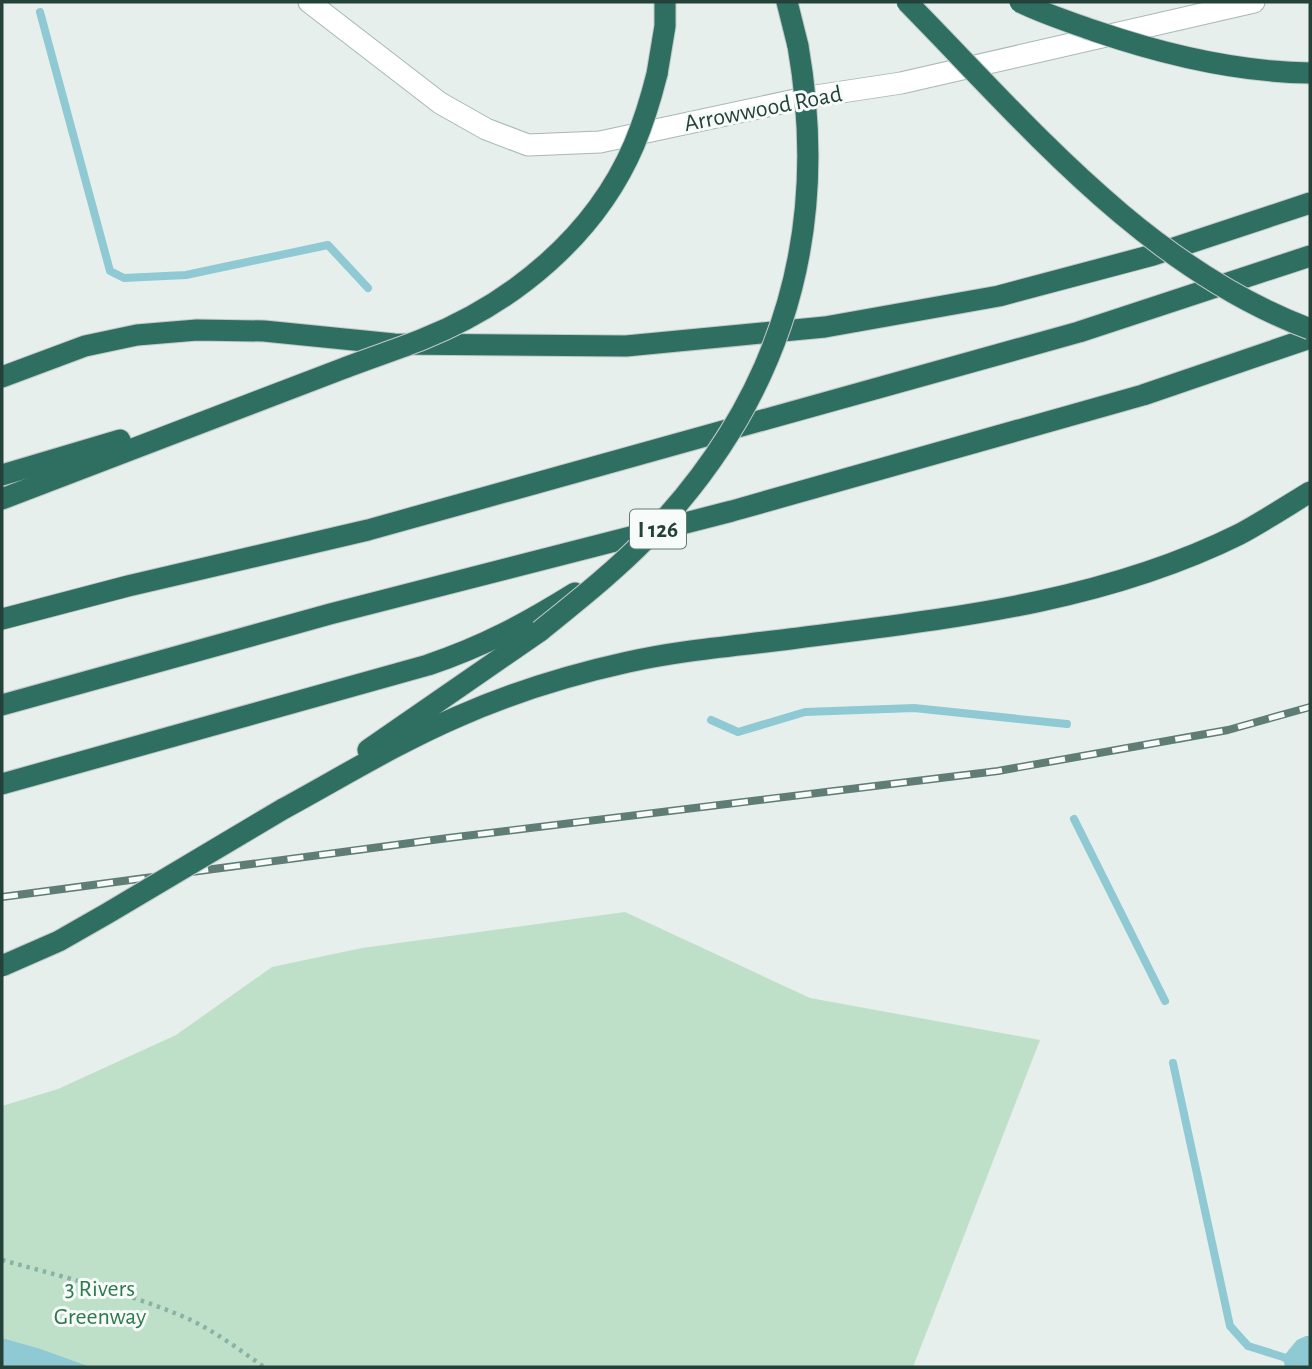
<svg xmlns="http://www.w3.org/2000/svg" width="1312" height="1369" font-family="'Alegreya Sans',sans-serif">
  <style>
    .green { fill: #bfe0c8 }
    .water { fill: #8ec9d4 }
    .lines { fill: none; stroke-linecap: round; stroke-linejoin: round }
    .stream { stroke: #8ec9d4; stroke-width: 8 }
    .tertiary-casing { stroke: #a8b8b2; stroke-width: 23 }
    .motorway-casing { stroke: #c2cac8; stroke-width: 23 }
    .path { stroke: #86b3a5; stroke-width: 4.5; stroke-dasharray: 3.5 5; stroke-linecap: butt }
    .tertiary { stroke: #fff; stroke-width: 21 }
    .motorway { stroke: #2f6f62; stroke-width: 21 }
    .rail-casing { stroke: #5f7d75; stroke-width: 8 }
    .rail { stroke: #f7fbf9; stroke-width: 5; stroke-dasharray: 16; stroke-linecap: butt }
    .motorway-bridge-casing { stroke: #c2cac8; stroke-width: 23; stroke-linecap: butt }
    .motorway-bridge { stroke: #2f6f62; stroke-width: 21 }
    .labels { text-anchor: middle; stroke-width: 6; stroke-linejoin: round; paint-order: stroke }
    .shield { fill: #f7fbf9; stroke: #637a73; stroke-width: 2 }
    .shield-label { font-size: 23px; font-weight: bold; fill: #24423a }
    .street-label { font-size: 24px; fill: #24423a; stroke: #f7fbf9 }
    .park-label { font-size: 24px; fill: #2d7a4b; stroke: #f7fbf9 }
  </style>
  <rect width="100%" height="100%" fill="#e6efeb"/>
  <!-- green -->
  <path class="green" d="M625 912 810 998 1040 1040 913 1367H91L38 1348 2 1338V1106L58 1089 176 1035 272 967 362 948Z"/>
  <!-- water -->
  <g class="water">
    <path d="M1306 1336H1310V1367H1285L1283 1357 1297 1340Z"/>
    <path d="M2 1338 38 1348 91 1367H2Z"/>
  </g>
  <g class="lines">
    <!-- stream -->
    <g class="stream">
      <path d="M40 12 110 271 124 278 186 275 328 245 368 288"/>
      <path d="M711 720 738 732 805 712 914 708 1067 724"/>
      <path d="M1074 819 1165 1001"/>
      <path d="M1173 1063 1230 1326 1248 1346 1283 1357 1301 1367"/>
    </g>
    <!-- tertiary casing -->
    <g class="tertiary-casing">
      <path id="tertiary" d="M309 2 440 103 486 129 528 145 600 142 809 97 901 83 1254 2"/>
    </g>
    <!-- motorway casing -->
    <g class="motorway-casing">
      <g id="motorway">
        <path d="M787 2 798 46"/>
        <path d="M657 74 665 26V2"/>
        <path d="M2 377 85 346 137 335 197 330 264 331 394 344 626 346 825 327 999 296 1153 255 1310 203"/>
        <path d="M2 475 120 440"/>
        <path d="M2 499 347 367"/>
        <path d="M2 619 128 586 368 530 1079 332 1310 256"/>
        <path d="M2 705 330 614 732 511 1143 395 1310 338"/>
        <path d="M368 750 540 631"/>
        <path d="M2 784 428 665C484 646 525 624 575 593"/>
        <path d="M283 809C340 778 397 743 457 717 511 693 569 675 628 662 681 650 736 646 790 639 944 619 1099 604 1240 534 1264 521 1287 506 1310 492"/>
      </g>
    </g>
    <!-- path -->
    <path class="path" d="M2 1260C60 1276 121 1291 177 1314 208 1326 237 1348 264 1367"/>
    <!-- tertiary -->
    <use href="#tertiary" class="tertiary"/>
    <!-- motorway -->
    <use href="#motorway" class="motorway"/>
    <!-- rail casing -->
    <g class="rail-casing">
      <path id="rail" d="M2 897 448 838 998 771 1228 730 1310 707"/>
    </g>
    <!-- rail -->
    <use href="#rail" class="rail"/>
    <!-- motorway-bridge casing -->
    <g class="motorway-bridge-casing">
      <g id="motorway-bridge">
        <path d="M907 2C1027 124 1145 267 1310 329"/>
        <path d="M1020 2C1044 14 1070 22 1095 31 1165 55 1236 72 1310 73"/>
        <path d="M347 367C373 357 398 349 423 339 513 303 595 236 634 145 644 121 651 98 657 74"/>
        <path d="M540 631C577 601 615 571 648 537 781 399 831 235 798 46"/>
        <path d="M2 966 59 941 108 913 283 809"/>
      </g>
    </g>
    <!-- motorway-bridge -->
    <use href="#motorway-bridge" class="motorway-bridge"/>
  </g>
  <g class="labels">
    <!-- shield labels -->
    <rect class="shield" x="630" y="509.5" width="56" height="39" rx="5"/>
    <g class="shield-label">
      <text x="658" y="537">I 126</text>
    </g>
    <!-- street labels -->
    <g class="street-label">
      <text transform="translate(763 108) rotate(-11)" y="8">Arrowwood Road</text>
    </g>
    <!-- park labels -->
    <g class="park-label">
      <text x="100" y="1296">3 Rivers<tspan x="100" dy="28">Greenway</tspan></text>
    </g>
  </g>
  <!-- border -->
  <rect width="1312" height="1369" fill="none" stroke="#24423a" stroke-width="7"/>
</svg>
